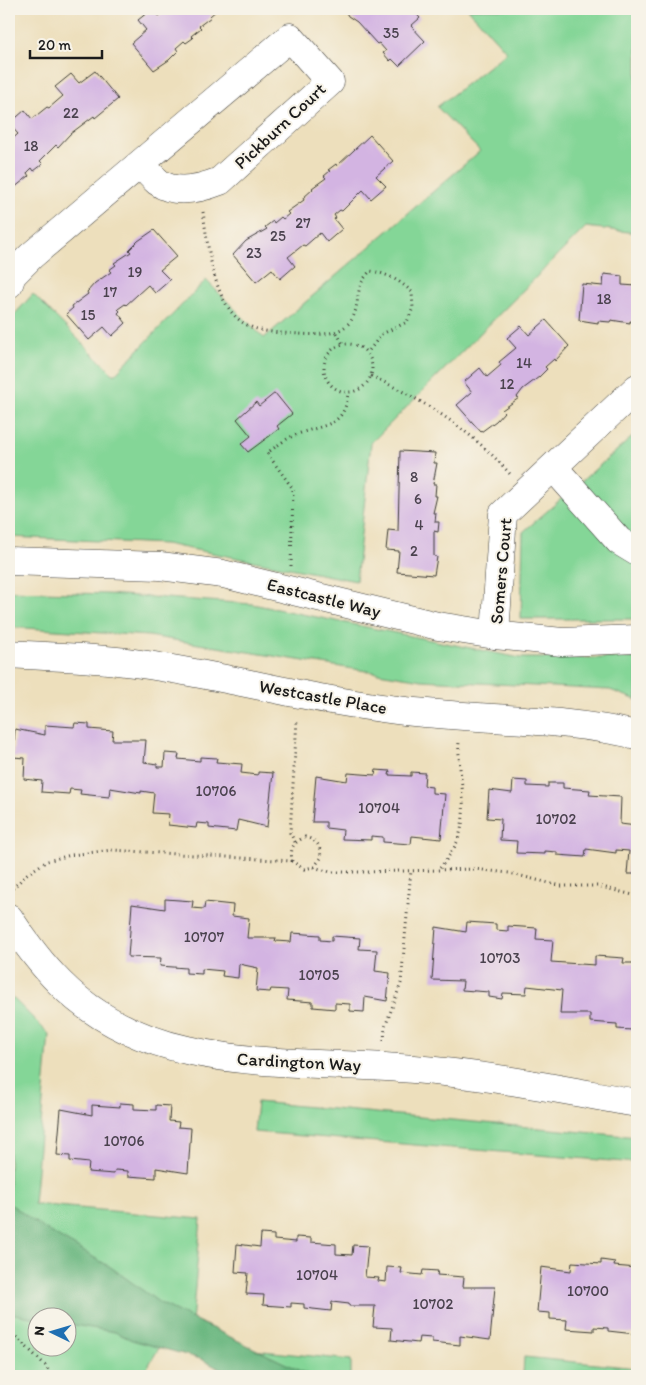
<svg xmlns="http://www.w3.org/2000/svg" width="646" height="1385" font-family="Itim,sans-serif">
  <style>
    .green { fill: #84d697; stroke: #50795a; fill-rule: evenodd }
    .forest { fill: #6bb780; stroke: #446a4e }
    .building { fill: #d3b4e2 }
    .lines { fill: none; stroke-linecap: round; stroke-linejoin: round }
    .minor-casing { stroke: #3b3934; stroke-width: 29 }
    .path { stroke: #3b3934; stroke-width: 3; stroke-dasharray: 1 4; stroke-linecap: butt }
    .minor { stroke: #fff; stroke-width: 28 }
    .labels { text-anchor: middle; stroke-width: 4; stroke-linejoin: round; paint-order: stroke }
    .number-label { font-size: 15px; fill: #4a424e }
    .street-label { font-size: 18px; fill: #1c1c1c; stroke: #f7f3e8 }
  </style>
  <rect width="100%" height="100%" fill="#f7f3e8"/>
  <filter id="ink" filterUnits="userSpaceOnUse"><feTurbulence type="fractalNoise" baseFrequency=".02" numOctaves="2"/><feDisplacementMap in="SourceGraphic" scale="10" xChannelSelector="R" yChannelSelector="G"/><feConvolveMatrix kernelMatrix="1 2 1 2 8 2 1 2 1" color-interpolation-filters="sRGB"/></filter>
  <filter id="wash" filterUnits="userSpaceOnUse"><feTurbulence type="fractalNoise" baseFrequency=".0096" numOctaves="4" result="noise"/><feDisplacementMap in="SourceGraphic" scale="20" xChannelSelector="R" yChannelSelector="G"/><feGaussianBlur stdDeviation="1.12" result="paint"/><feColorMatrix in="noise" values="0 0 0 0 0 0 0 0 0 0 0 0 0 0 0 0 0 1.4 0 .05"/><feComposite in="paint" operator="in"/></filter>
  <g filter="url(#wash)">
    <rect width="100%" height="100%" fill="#eddfbc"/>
    <!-- green -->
    <g class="green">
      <path d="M468 9H637V233L586 227 371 443 356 581 165 544 9 537V380L14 315 33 294 114 375 206 280 264 338 480 151 437 107 507 52Z"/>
      <path d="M637 433V619H521L523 532Z"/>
      <path d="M9 591 107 594 252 604 520 658H637V700L610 690 422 680 149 636 9 627Z"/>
      <path d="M9 994 49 1034 34 1204 201 1219 192 1322 179 1315 142 1376H9ZM38 1318H68V1348H38Z"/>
      <path d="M257 1102 637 1137V1163L254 1132Z"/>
      <path d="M233 1348 351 1360V1376H277Z"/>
      <path d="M524 1357 637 1368V1376H523Z"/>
    </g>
    <!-- forest -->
    <path class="forest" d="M9 1203 43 1228 112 1268 160 1303 311 1376H233L201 1359 132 1340 115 1332 68 1324V1318H37L9 1313Z"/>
    <g id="blocks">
      <!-- building -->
      <g class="building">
        <path d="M152 9 159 16 167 9H218L210 16 211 17 199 26 201 28 191 36 193 38 186 43 184 41 176 48 178 51 169 60 154 70 131 43 146 30 138 20Z"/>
        <path d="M344 9H395L398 13 403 9H412L420 18 411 26 425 41 399 66 392 59 390 61 383 53 386 51 379 43 377 44 357 22 348 16Z"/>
        <path d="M95 71 118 99 95 118 94 116 70 134 58 147 56 145 40 161 43 164 34 171 32 168 27 173 29 176 9 192V142L18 134 9 124 25 110 32 119 47 107 49 108 63 96 55 87 71 74 79 83Z"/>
        <path d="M370 135 393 161 376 176 386 186 371 199 363 190 342 211 340 210 334 215 336 218 334 219 342 229 327 242 320 233 305 246 303 245 288 257 295 266 280 279 272 269 256 282 233 255 246 241 267 229 265 227 273 221 274 223 281 217 283 219 289 214 287 212 304 200 303 198 313 189 312 188 326 178 324 176 330 171 328 170 336 164 337 166Z"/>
        <path d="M154 230 177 256 160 270 170 280 155 293 148 285 126 305 125 304 118 309 120 311 118 313 126 323 112 336 104 327 89 340 66 314 73 308 72 306 88 294 87 292 95 283 111 272 109 270 116 265 114 263 131 252 129 250 138 241Z"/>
        <path d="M604 274 622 276V285L637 286V322L630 321V323L611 320 610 322 598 321V323L579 320 582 284 603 286Z"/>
        <path d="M546 320 569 346 555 361 554 359 545 367 547 369 539 377 523 389 517 397 519 398 502 410 504 412 496 421 481 432 457 405 472 392 464 382 480 368 487 377 501 365 499 362 516 348 507 338 521 326 529 335Z"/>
        <path d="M275 393 292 414 277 426 279 429 248 452 241 444 251 436 237 419 256 402 259 406Z"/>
        <path d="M400 451 435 453 434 463H437L433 484H436L435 496H437L433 513H436L435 522H439L438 532 434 531V556L437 557 434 575 397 572 399 551 386 550 388 530 398 531Z"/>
        <path d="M75 723 89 724V729L113 731 112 740H146L144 762 157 764V767H164L165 753 179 754 178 759 200 761V757L217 758 216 762 242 764 241 773 258 775V772L273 773 267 827 238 820 236 831 209 828V824L197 823 196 828 168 825 169 814 152 813 154 793 141 791V793L110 788 109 797 80 794 81 790 70 789 69 794 41 792 42 781 24 779 25 758 13 757 15 729 45 735V725L74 727Z"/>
        <path d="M376 770 390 771 389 775 411 776V772L425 773 424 786 432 787V793L445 794 441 839 412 836 411 844 383 842V837L371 836V840L342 839 343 830 326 828V822H312L316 776 347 781 348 773 375 775Z"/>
        <path d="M513 780 527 781V786L548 787V783H563V788L590 790 589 795 621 797 620 824 637 826V874H627L629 851 616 850V853L586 849 585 857 557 855V852L545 851V854L516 853 517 841 500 840 501 819 487 818 489 790 512 793Z"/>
        <path d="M165 899 193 901 192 908 204 909 205 902 233 905 232 916 249 918 247 938H276L275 941 291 942 292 933 320 935V940L332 941V936L360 938 359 949 377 950 375 971 390 973 387 1001 365 997 364 1012 350 1011V1004L335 1003V1009L313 1007V1002L287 1000 288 990 271 989 270 992 256 991 258 968 239 964 238 978 222 976 223 971 202 969V974L186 973V968L160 966 161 958 128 957 132 904 165 909Z"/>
        <path d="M467 922 496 924V930L508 931V926L537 928 536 939 553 940 551 962 595 965V956L624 958 623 963H635V959H637V1026H633L632 1030 617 1029V1024L590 1022V1014H560L562 990 527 986 526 994 503 993 502 999 489 997V992L462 990 463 981 432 980 436 927 466 932Z"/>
        <path d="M120 1103 134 1104V1109L156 1110V1105L170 1106 169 1121 179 1122 178 1127 191 1128 188 1173 156 1168V1178L128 1176V1171L115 1170 114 1174 88 1172 89 1163 70 1161V1156L57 1155 61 1109 92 1115V1105L120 1107Z"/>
        <path d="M261 1234 274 1235V1240L296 1242V1237L311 1238V1242L336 1244V1254L352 1255 353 1245 368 1246 365 1277 379 1278 378 1281 386 1282 387 1267 402 1268 401 1273 422 1275 423 1270 438 1271 437 1275 464 1277 463 1287H495L490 1340 460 1336V1345L432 1342V1338L419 1337 418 1343 391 1340 392 1328 373 1327 375 1306H349V1304L332 1302 331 1311 304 1308V1304L291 1303V1307L263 1305 264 1295 246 1294 248 1273 235 1272 237 1244 260 1247Z"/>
        <path d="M601 1260 615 1262 614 1266 637 1268V1326L635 1334 608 1331V1328L594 1327V1331L566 1329 567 1320 550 1319V1313L537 1312 541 1267 571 1271 572 1262 601 1264Z"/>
      </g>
    </g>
  </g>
  <g filter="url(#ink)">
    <use href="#blocks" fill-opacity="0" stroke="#3b3934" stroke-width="1"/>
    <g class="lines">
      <!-- minor casing -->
      <g class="minor-casing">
        <g id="minor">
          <path d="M9 284 12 275 31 256 290 37 330 82 220 181C202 188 175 195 158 182 152 177 146 170 141 164"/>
          <path d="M554 468 619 541 637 552"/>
          <path d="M9 561 160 566 223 574 438 626 495 635 562 642 637 639"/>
          <path d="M495 635 503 514 637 388"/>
          <path d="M9 654C52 657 97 657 141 664 227 676 310 700 397 710 477 720 558 717 637 735"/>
          <path d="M9 918C24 941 40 963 60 983 153 1077 293 1058 414 1069 489 1075 563 1090 637 1103"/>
        </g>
      </g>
      <!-- path -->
      <g class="path">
        <path d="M203 212C208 245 213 308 247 325 262 333 283 333 299 334 316 335 337 336 349 323 359 312 356 296 361 284 363 279 367 275 370 271 387 273 400 281 412 292L413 308 407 322 382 334 367 353"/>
        <path d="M337 333 343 344"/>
        <circle cx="348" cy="368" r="24"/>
        <path d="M371 376C422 399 473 431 510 474"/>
        <path d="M291 566 293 489 267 453C277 446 286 438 298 434 323 424 345 428 348 393"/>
        <path d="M295 842 290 833 297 720"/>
        <path d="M314 867 321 858C320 845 318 841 305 837 293 843 290 847 292 861L304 869 314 867 330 872H365L474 869 509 873 561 886H598L637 896"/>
        <path d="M440 868C446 860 453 851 457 842 471 808 457 775 459 741"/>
        <path d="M9 892 27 874 47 861 71 855 112 850 292 861"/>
        <path d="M384 1041 385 1027 401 983 411 870"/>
        <path d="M9 1330 47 1367 50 1376"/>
      </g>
      <!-- minor -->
      <use href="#minor" class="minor"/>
    </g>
  </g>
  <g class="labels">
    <!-- number labels -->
    <g class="number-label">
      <text x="391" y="38">35</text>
      <text x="71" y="118">22</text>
      <text x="31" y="151">18</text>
      <text x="303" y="228">27</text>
      <text x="278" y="241">25</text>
      <text x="254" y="258">23</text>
      <text x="135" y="277">19</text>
      <text x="110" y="297">17</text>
      <text x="604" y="304">18</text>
      <text x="88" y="320">15</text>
      <text x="524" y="368">14</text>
      <text x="507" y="389">12</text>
      <text x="414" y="482">8</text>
      <text x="418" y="504">6</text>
      <text x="419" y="530">4</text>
      <text x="414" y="556">2</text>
      <text x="216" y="796">10706</text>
      <text x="379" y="813">10704</text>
      <text x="556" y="824">10702</text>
      <text x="204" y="942">10707</text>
      <text x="500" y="963">10703</text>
      <text x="319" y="980">10705</text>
      <text x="124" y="1146">10706</text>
      <text x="317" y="1280">10704</text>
      <text x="588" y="1296">10700</text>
      <text x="433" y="1309">10702</text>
    </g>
    <!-- street labels -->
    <g class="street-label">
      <text transform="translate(280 126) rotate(-43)" y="6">Pickburn Court</text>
      <text transform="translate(501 571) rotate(-85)" y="6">Somers Court</text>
      <text transform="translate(324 598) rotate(14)" y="6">Eastcastle Way</text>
      <text transform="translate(323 697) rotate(10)" y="6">Westcastle Place</text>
      <text transform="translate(299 1062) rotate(3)" y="6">Cardington Way</text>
    </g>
  </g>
  <!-- margin -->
  <rect width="646" height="1385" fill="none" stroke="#f7f3e8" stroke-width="30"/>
  <!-- north arrow -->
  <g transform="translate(52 1332) rotate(275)"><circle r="24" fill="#f7f3e8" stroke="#9f9d96"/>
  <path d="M0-4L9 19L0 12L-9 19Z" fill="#1f6fb2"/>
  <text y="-8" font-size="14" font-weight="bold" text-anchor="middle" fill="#1c1c1c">N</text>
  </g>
  <!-- scale -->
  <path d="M30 50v8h72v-8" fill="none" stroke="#1c1c1c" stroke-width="2.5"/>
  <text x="38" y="50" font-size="15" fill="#1c1c1c" stroke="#f7f3e8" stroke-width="4" paint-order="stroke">20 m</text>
</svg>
